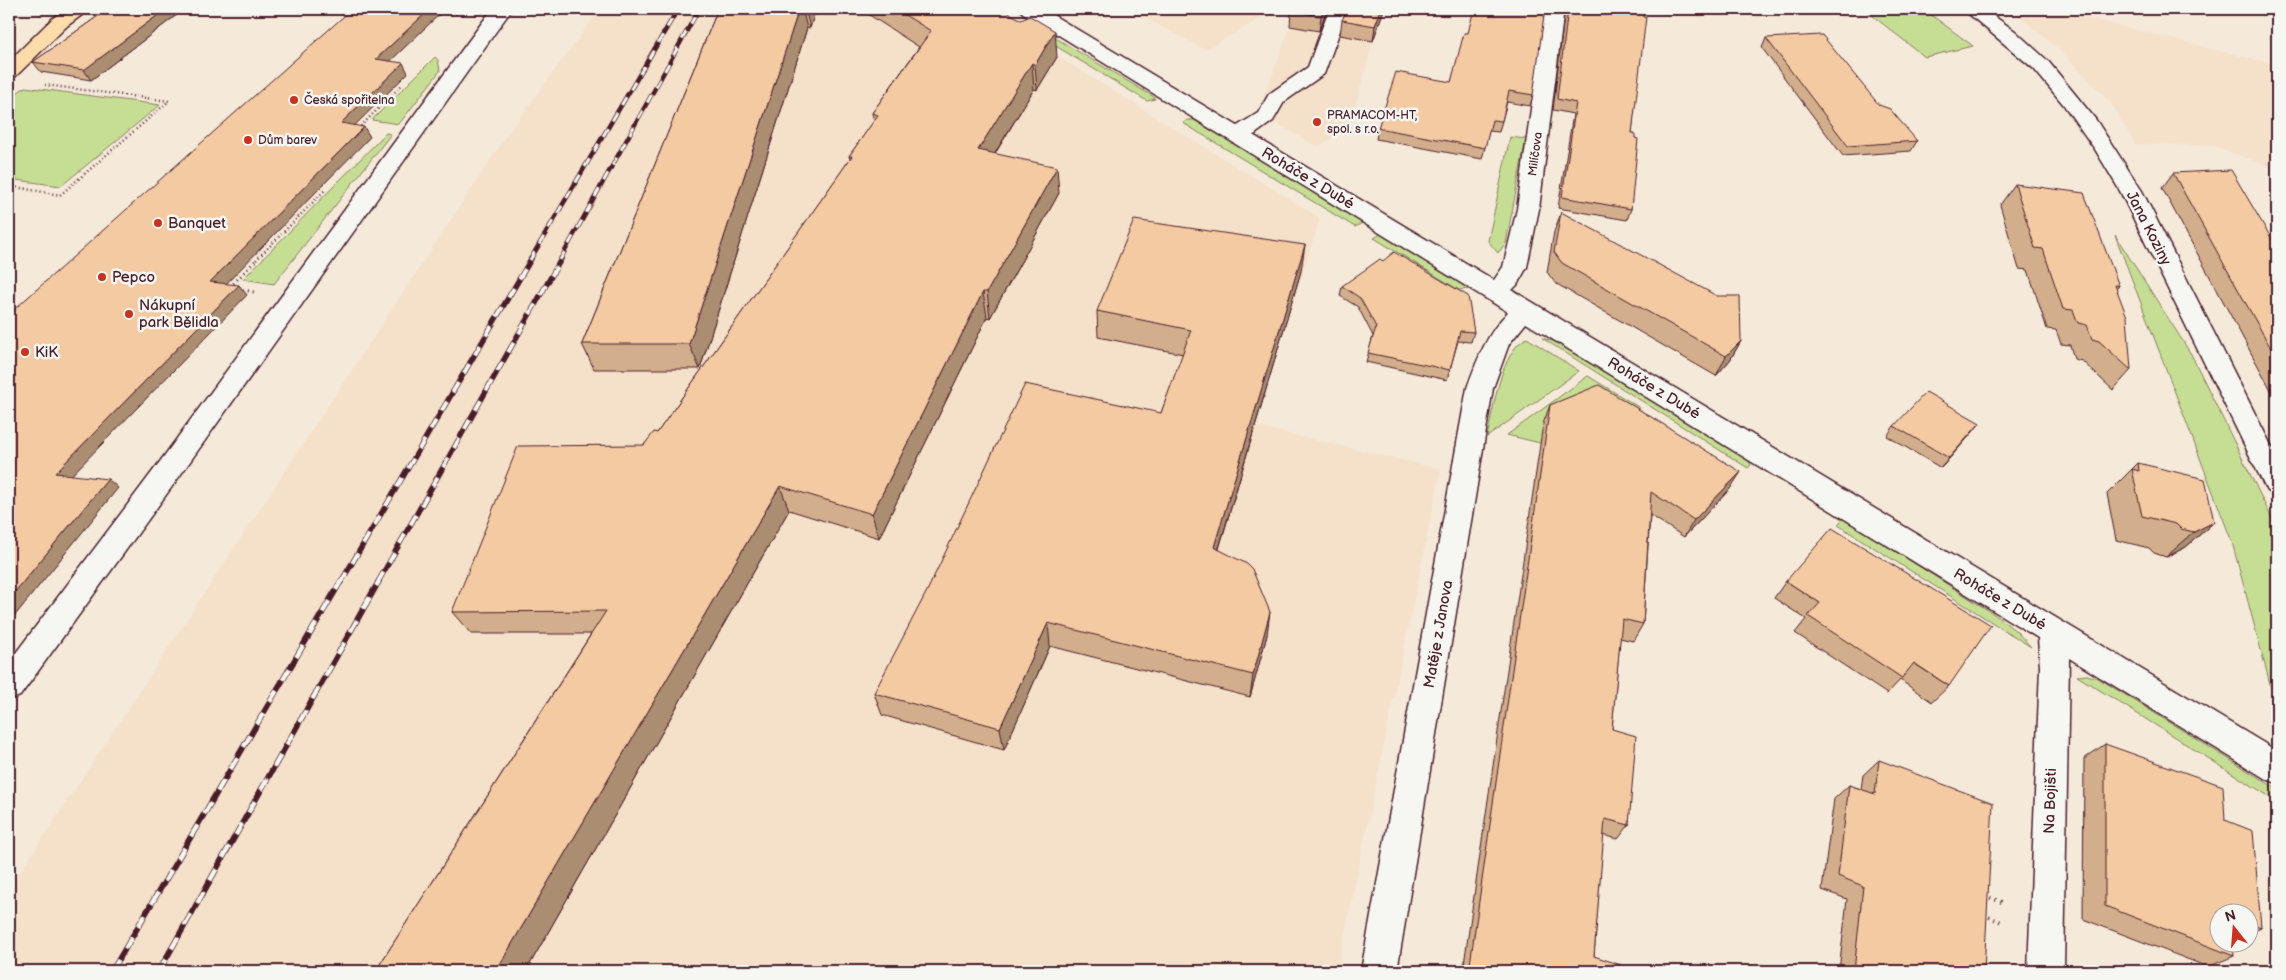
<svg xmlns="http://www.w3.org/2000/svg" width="2286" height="980" font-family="'Balsamiq Sans',sans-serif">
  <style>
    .built { fill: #f5e0ca }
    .green { fill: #c6de94; stroke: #887e60 }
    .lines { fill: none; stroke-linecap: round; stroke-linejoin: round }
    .lane-casing { stroke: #4a1f2b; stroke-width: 3 }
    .street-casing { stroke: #4a1f2b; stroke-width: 3 }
    .primary-casing { stroke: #4a1f2b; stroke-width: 3 }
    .path-far2 { stroke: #4a1f2b; stroke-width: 2.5; stroke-dasharray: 1 3; stroke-linecap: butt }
    .path-far1 { stroke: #4a1f2b; stroke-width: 3; stroke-dasharray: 1 4; stroke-linecap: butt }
    .path { stroke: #4a1f2b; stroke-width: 4; stroke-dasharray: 1 4.5; stroke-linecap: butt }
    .lane { fill: #f6f6f2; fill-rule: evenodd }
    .street { fill: #f6f6f2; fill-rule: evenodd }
    .primary { fill: #fddcac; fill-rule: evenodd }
    .rail-far2-casing { stroke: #4a1f2b; stroke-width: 4.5 }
    .rail-far1-casing { stroke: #4a1f2b; stroke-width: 5.5 }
    .rail-casing { stroke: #4a1f2b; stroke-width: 6 }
    .rail-far2 { stroke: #f6f6f2; stroke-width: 3; stroke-dasharray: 9; stroke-linecap: butt }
    .rail-far1 { stroke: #f6f6f2; stroke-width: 4; stroke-dasharray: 11; stroke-linecap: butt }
    .rail { stroke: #f6f6f2; stroke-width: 4.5; stroke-dasharray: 13; stroke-linecap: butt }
    .wall { fill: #d2ae8c; stroke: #4a1f2b }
    .shaded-wall { fill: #ab8d72; stroke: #4a1f2b }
    .building { fill: #f4caa3; stroke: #4a1f2b }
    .poi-dot { fill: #c8321e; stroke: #f6f6f2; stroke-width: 2 }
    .labels { text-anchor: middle; stroke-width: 5; stroke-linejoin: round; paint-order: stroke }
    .far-poi-label { font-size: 12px; fill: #4a1f2b; stroke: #f6f6f2; text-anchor: start }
    .far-street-label { font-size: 12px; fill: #4a1f2b; stroke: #f6f6f2 }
    .street-label { font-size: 15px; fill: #4a1f2b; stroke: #f6f6f2 }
    .poi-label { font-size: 15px; fill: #4a1f2b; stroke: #f6f6f2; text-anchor: start }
  </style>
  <rect width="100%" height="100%" fill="#f5e9da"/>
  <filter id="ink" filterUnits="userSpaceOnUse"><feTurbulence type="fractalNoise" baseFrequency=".02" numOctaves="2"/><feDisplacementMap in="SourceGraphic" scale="10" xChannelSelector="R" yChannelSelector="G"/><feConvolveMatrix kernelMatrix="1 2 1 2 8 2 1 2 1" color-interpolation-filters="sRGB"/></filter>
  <g filter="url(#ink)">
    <!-- built -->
    <g class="built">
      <path d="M600 9H964L1032 41 1320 218 1254 426 1441 469 1337 971H9V889L505 138Z"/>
      <path d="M1129 9H1276L1205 50Z"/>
      <path d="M1297 9H1383L1377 25 1350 126 1318 147 1258 113Z"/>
      <path d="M2011 9H2052L2277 65V169L2211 145 2135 144 2111 103 2065 55Z"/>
    </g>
    <!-- green -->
    <g class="green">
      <path d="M1864 9H1923L1973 46 1925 57Z"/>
      <path d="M1039 28 1154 97 1155 99 1147 101 1029 30Z"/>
      <path d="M435 57 438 60 440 71 399 124 372 120Z"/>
      <path d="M25 87 160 105 61 186 9 179V99Z"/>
      <path d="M1187 120H1194L1364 222 1355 227 1183 123Z"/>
      <path d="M386 133 391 134 274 284 243 279Z"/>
      <path d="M1510 137 1526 139 1506 243 1498 253 1488 241Z"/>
      <path d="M1381 234 1464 284 1471 289 1459 290 1374 238Z"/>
      <path d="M2115 235 2191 354 2277 529V710L2232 542Z"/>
      <path d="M1527 338 1579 371 1487 437C1493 411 1501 349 1527 338Z"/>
      <path d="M1542 338 1561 343 1746 457 1751 465 1748 468Z"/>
      <path d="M1588 376 1640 408 1623 423 1540 443 1507 435Z"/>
      <path d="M1843 518 1994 614 2016 631 2031 647 1838 525Z"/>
      <path d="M2087 675 2098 678 2111 686 2277 789V798L2275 800 2077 676Z"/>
    </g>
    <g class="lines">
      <!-- lane casing -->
      <g class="lane-casing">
        <g id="lane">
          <path d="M492 9H512L179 477 20 696 9 700V662L159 463Z"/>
          <path d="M1329 9H1348L1324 74 1284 102 1273 121 1247 140 1239 142 1231 140 1228 135 1231 130 1258 113 1269 94 1308 67Z"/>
        </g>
      </g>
      <!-- street casing -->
      <g class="street-casing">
        <g id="street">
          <path d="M1020 9H1043L1494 280 1503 267 1517 209 1545 9H1564L1539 209 1527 267 1517 285 1512 290 2277 751V783L2266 779 2069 658 2064 971H2028L2040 667 2038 638 1526 323 1509 344 1493 388 1397 971H1361L1467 388C1477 360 1487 333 1508 312L1023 13Z"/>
          <path d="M1963 9H1984L2015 31 2048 61 2096 120 2142 191 2277 457V494L2267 491 2120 191 2096 151 2063 104 2034 69Z"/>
        </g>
      </g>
      <!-- primary casing -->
      <g class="primary-casing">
        <path id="primary" d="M67 9H90L67 26 16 76 9 78V61L53 18Z"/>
      </g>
      <!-- path-far2 -->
      <g class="path-far2">
        <path d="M439 12 457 14"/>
        <path d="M358 129 403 84"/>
        <path d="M9 186 60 195 169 101 45 85"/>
        <path d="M256 260 326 189"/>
      </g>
      <!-- path-far1 -->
      <g class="path-far1">
        <path d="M230 287 257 259"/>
        <path d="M238 289 254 292"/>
      </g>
      <!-- path -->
      <g class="path">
        <path d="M1985 896 2004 903"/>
        <path d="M1984 915 2004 923"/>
      </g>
      <!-- lane -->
      <use href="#lane" class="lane"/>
      <!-- street -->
      <use href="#street" class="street"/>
      <!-- primary -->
      <use href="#primary" class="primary"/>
      <!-- rail-far2 casing -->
      <g class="rail-far2-casing">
        <g id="rail-far2">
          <path d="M530 260 678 9"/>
          <path d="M560 260 699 9"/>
        </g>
      </g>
      <!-- rail-far1 casing -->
      <g class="rail-far1-casing">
        <g id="rail-far1">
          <path d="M341 582 531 259"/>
          <path d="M378 582 561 259"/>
        </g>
      </g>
      <!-- rail casing -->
      <g class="rail-casing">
        <g id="rail">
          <path d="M112 971 341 581"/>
          <path d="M159 971 379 581"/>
        </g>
      </g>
      <!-- rail-far2 -->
      <use href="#rail-far2" class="rail-far2"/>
      <!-- rail-far1 -->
      <use href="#rail-far1" class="rail-far1"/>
      <!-- rail -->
      <use href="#rail" class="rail"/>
    </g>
    <!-- wall -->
    <g class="wall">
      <path d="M108 9H175L178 14 91 80 41 72 33 62Z"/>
      <path d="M718 9H816L810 28H807L700 369H594L582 344Z"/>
      <path d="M860 9H1003L1057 57 1037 90 1034 89 995 154 1059 193 990 318 987 317 879 538 789 510 526 971H391L380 964 591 634H471L452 612 657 433 850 159 849 156 874 121 872 113 919 47Z"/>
      <path d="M1327 9 1319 31 1290 26 1291 11Z"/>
      <path d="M1384 9 1373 41 1340 35 1342 20Z"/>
      <path d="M1565 9H1644L1632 133 1631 209 1627 220 1558 208 1573 114 1553 110Z"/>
      <path d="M1468 33 1533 95 1530 106 1507 102 1499 132 1489 131 1482 159 1376 139 1378 128 1451 82Z"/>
      <path d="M1766 38 1917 141 1911 151 1843 156 1762 48Z"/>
      <path d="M2173 173 2277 248V401L2162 188Z"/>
      <path d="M2015 184 2119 286 2116 289 2131 370 2113 390 2082 361 2074 359 2070 345 2061 344 2056 330 2047 329 2028 270 2019 269 2000 205Z"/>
      <path d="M1561 212 1741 341 1730 360 1716 376 1555 283 1547 272 1554 232Z"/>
      <path d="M1301 271 1219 549 1267 635 1250 697 1050 646 1004 750 882 715 874 693 1161 413 1183 354 1098 337 1097 311Z"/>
      <path d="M1342 286 1474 332 1471 342 1458 341 1447 380 1366 362 1373 336 1358 307 1340 296Z"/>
      <path d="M1550 405 1730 489 1684 537 1650 515 1643 624 1633 641 1620 638 1612 729 1629 825 1618 839 1603 835 1594 956 1620 971H1463L1543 424Z"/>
      <path d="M1980 423 1941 468 1887 436 1894 426Z"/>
      <path d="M2138 463 2214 522 2186 547 2166 557 2154 553 2149 548 2116 540 2107 494Z"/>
      <path d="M1786 581 1949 686 1932 702 1900 680 1887 694 1795 633 1806 619 1774 598Z"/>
      <path d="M2105 744 2225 820 2261 927 2248 933V912H2218L2234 956 2208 967 2083 919 2084 759Z"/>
      <path d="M1879 760 1984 971H1839L1847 899 1822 890 1834 799 1849 785 1861 789 1863 775Z"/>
    </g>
    <!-- shaded-wall -->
    <g class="shaded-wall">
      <path d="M166 9H175L178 14 91 80 84 70Z"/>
      <path d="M430 9H445L382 69 376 59Z"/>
      <path d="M799 9H802L807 28 700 369 689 344Z"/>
      <path d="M805 9H816L810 28Z"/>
      <path d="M1324 9H1327L1319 31 1321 16Z"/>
      <path d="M1381 9H1384L1373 41 1375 26Z"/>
      <path d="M1055 31 1057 57 1037 90 1035 65Z"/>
      <path d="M403 63 408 73 347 133 341 123Z"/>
      <path d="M1032 63 1034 89 981 176 978 150Z"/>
      <path d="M364 127 370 137 218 292 210 282Z"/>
      <path d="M1057 167 1059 193 990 318 987 292Z"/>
      <path d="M1305 245 1301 271 1212 571 1214 547Z"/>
      <path d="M239 285 247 295 65 482 55 473Z"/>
      <path d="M983 292 987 317 879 538 872 514Z"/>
      <path d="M1741 341 1730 360 1716 376 1726 356Z"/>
      <path d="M1980 423 1973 432 1941 468 1949 458Z"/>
      <path d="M1741 472 1730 489 1684 537 1694 520Z"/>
      <path d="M108 479 118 488 9 623V599Z"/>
      <path d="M780 486 789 510 526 971H496Z"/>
      <path d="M2214 522 2186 547 2166 557 2194 532Z"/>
      <path d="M1270 612 1267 635 1250 697 1253 675Z"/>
      <path d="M1048 623 1050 646 1004 750 1000 728Z"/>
    </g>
    <!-- building -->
    <g class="building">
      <path d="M108 9H166L84 70 33 62Z"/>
      <path d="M352 9H430L376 59 403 63 341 123 364 127 210 282 239 285 55 473 108 479 9 599V314Z"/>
      <path d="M718 9H799L689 344H582Z"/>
      <path d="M895 9H1003L1021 20 1030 16 1055 31 1035 65 1032 63 978 150 1057 167 987 292H983L872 514 780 486 496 971H392V970L380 964 606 611 452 612 518 446 644 445 654 432 657 433 852 156H849L878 115 872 113 931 31Z"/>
      <path d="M1292 9H1324L1321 16 1291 11Z"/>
      <path d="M1347 9H1381L1375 26 1342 20Z"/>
      <path d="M1474 9H1545L1533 95 1509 91 1502 121 1492 120 1485 148 1378 128 1396 72 1451 82 1464 33H1468Z"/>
      <path d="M1568 9H1644L1643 17H1646L1632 133H1635V138L1638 139 1631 209 1562 197 1576 103 1557 99Z"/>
      <path d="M1822 35 1879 105 1890 109 1917 141 1848 146 1766 38Z"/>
      <path d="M2231 170 2277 248V359L2173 173Z"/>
      <path d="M2015 184 2084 193 2119 286 2115 285 2127 317 2131 370 2099 341 2092 339 2087 325 2078 323 2073 310 2063 309 2043 249 2035 248Z"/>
      <path d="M1561 212 1717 296H1740L1741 341 1726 356 1562 263 1554 252Z"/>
      <path d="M1134 220 1305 245 1214 547 1247 564 1252 569 1270 612 1253 675 1048 623 1000 728 874 693 928 589 1025 384 1161 413 1191 330 1097 311Z"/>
      <path d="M1394 252 1468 296 1474 332 1460 331 1450 370 1368 353 1376 327 1360 298 1342 286 1380 259 1383 261Z"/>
      <path d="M1599 385 1741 472 1694 520 1651 492 1643 624 1622 619 1612 729 1636 736 1629 825 1605 819 1594 956 1621 965 1620 971H1469L1550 405Z"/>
      <path d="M1926 392 1980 423 1949 458 1894 426Z"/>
      <path d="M2138 463 2205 479 2214 522 2194 532 2181 529 2176 524 2142 516 2132 469 2139 471Z"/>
      <path d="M1832 528 1991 625 1949 686 1914 663 1902 678 1808 616 1820 603 1786 581Z"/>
      <path d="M2105 744 2223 786 2225 820 2253 831 2261 927 2248 922V912H2218V942H2233L2234 956 2105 906Z"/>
      <path d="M1879 760 1993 803 1984 971H1854L1863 886 1838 876 1849 785 1875 794Z"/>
    </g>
  </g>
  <!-- markers -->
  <g class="poi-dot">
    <circle cx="294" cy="100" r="5"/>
    <circle cx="1317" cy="122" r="5"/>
    <circle cx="248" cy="140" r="5"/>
    <circle cx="158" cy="223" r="5"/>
    <circle cx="102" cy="277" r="5"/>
    <circle cx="129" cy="314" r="5"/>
    <circle cx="25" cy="352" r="5"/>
  </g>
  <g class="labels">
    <!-- far-poi labels -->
    <g class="far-poi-label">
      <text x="304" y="104">Česká spořitelna</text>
      <text x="1327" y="119">PRAMACOM-HT,<tspan x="1327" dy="14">spol. s r.o.</tspan></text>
      <text x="258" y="144">Dům barev</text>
    </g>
    <!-- far-street labels -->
    <g class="far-street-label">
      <text transform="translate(1535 154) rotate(-82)" y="4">Milíčova</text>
    </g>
    <!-- street labels -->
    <g class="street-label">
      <text transform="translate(1308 178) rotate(31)" y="5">Roháče z Dubé</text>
      <text transform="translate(2149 228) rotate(63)" y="5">Jana Koziny</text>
      <text transform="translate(1654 388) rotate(31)" y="5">Roháče z Dubé</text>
      <text transform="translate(2000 599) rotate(31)" y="5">Roháče z Dubé</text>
      <text transform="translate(1438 634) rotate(-80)" y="5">Matěje z Janova</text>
      <text transform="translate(2050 801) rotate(-88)" y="5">Na Bojišti</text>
    </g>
    <!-- poi labels -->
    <g class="poi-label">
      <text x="168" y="228">Banquet</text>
      <text x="112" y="282">Pepco</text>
      <text x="139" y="310">Nákupní<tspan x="139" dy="17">park Bělidla</tspan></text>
      <text x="35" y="357">KiK</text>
    </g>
  </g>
  <!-- margin -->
  <rect width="2286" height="980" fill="none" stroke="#f6f6f2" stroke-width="30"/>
  <rect x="15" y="15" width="2256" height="950" fill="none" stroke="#4a1f2b" stroke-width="2" filter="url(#ink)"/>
  <!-- north arrow -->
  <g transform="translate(2234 928) rotate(343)"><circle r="24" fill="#f6f6f2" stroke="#b1a0a2"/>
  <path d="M0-4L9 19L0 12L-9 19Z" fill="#c8321e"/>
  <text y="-8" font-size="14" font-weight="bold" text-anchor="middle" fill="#4a1f2b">N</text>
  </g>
</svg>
